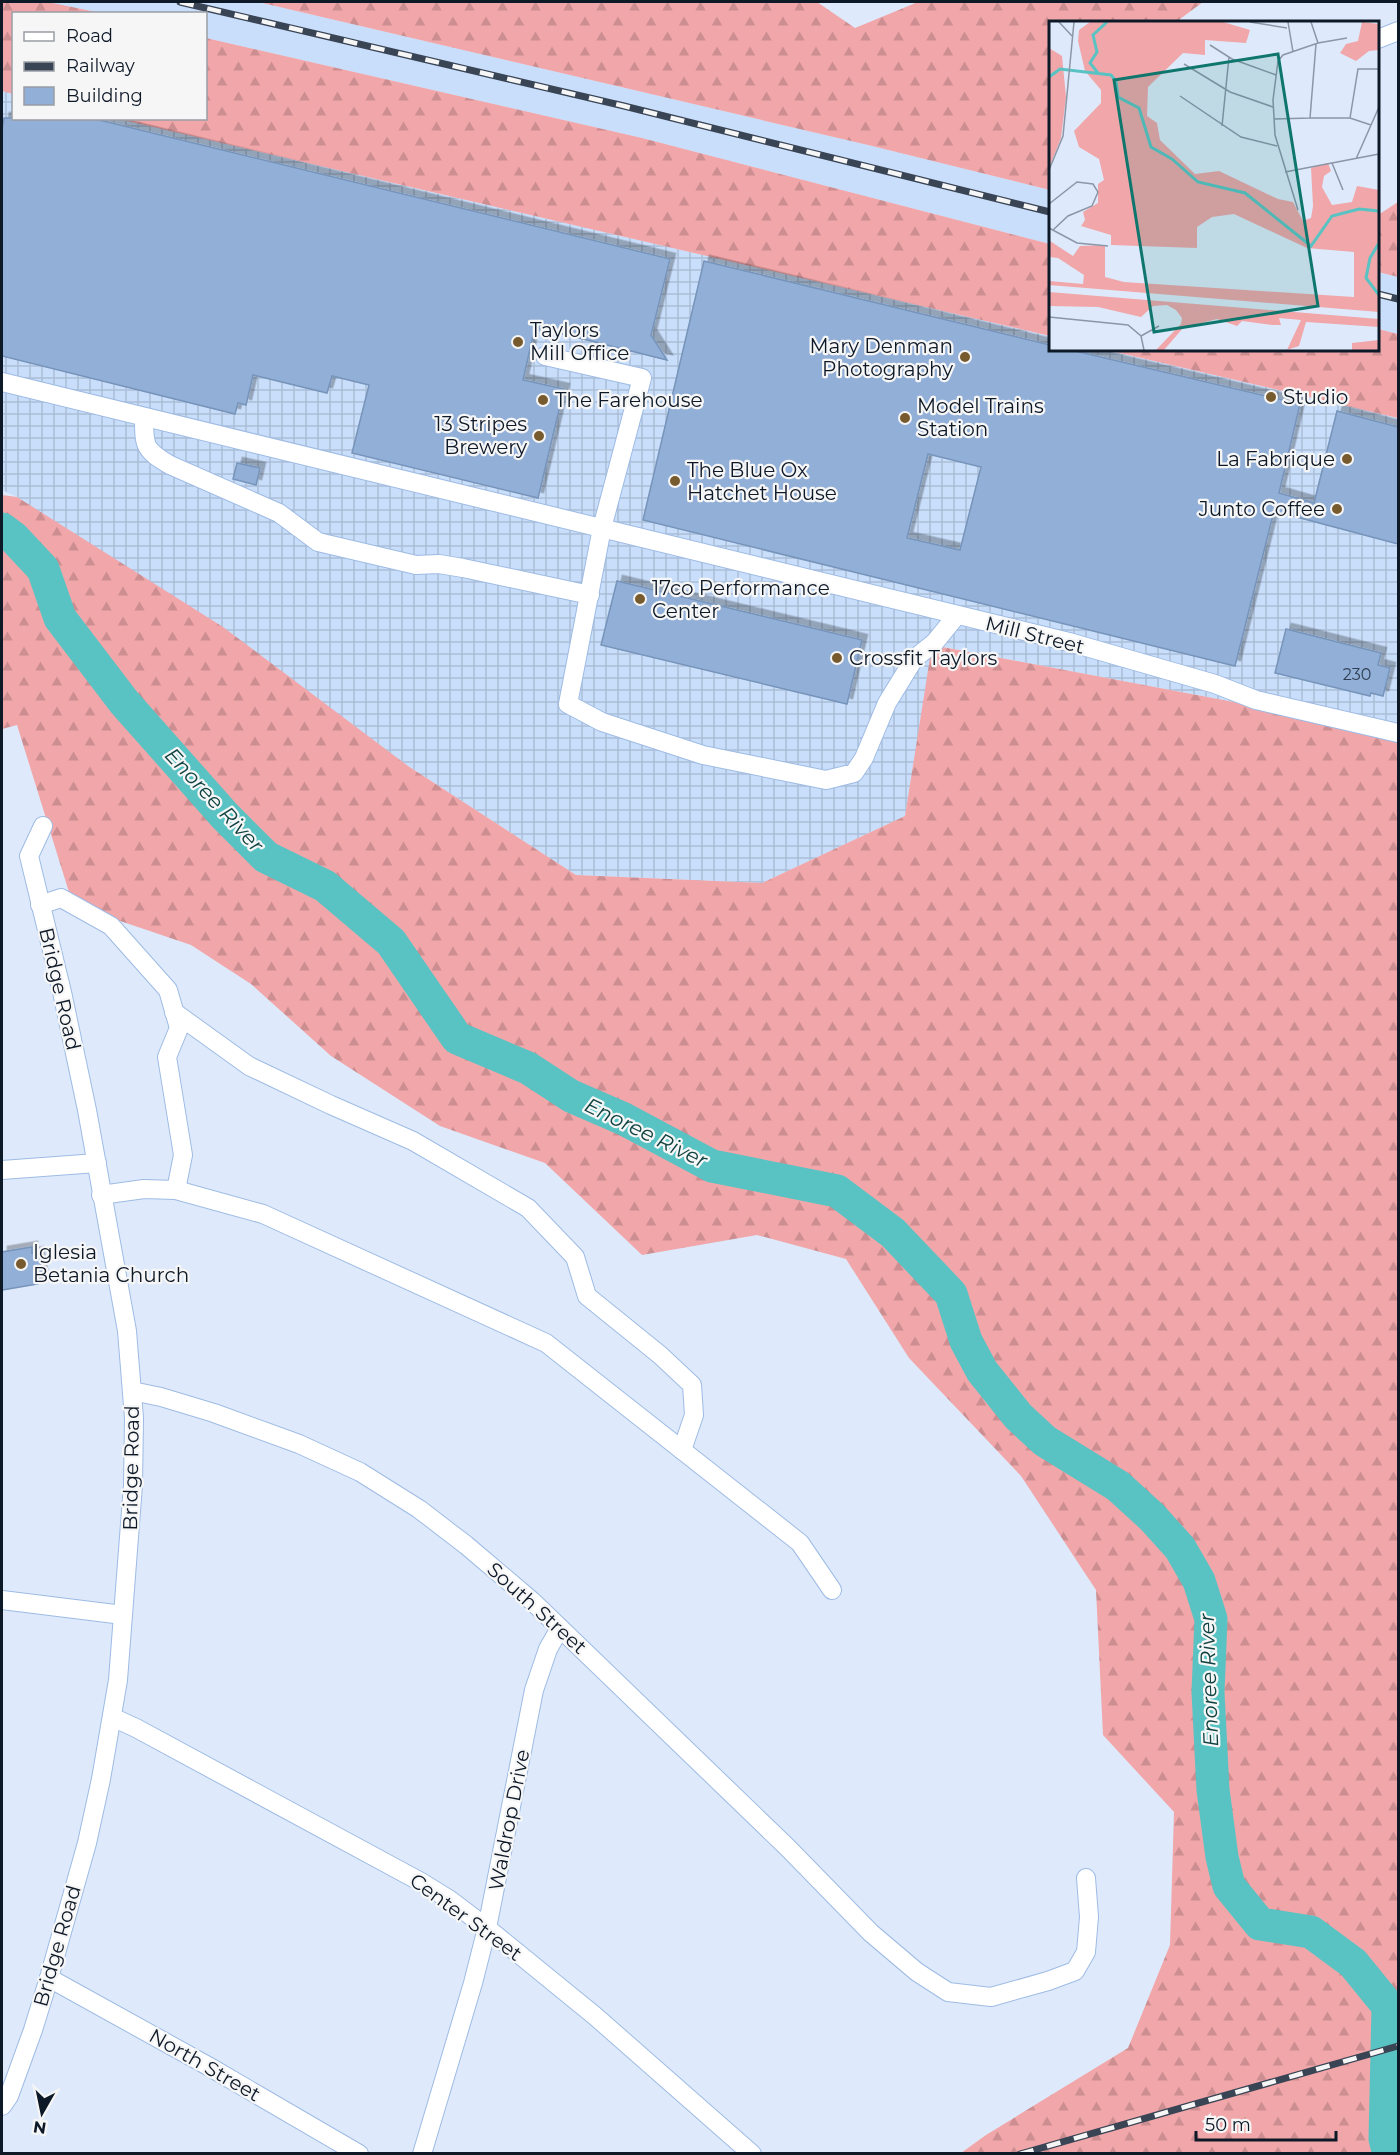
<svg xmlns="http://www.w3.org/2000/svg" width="1400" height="2155" font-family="Montserrat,sans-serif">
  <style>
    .built { fill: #c9defb }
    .industrial { fill: url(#industrial-grid) }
    .forest { fill: url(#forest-firs) }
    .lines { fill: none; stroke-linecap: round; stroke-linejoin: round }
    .river { stroke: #59c3c4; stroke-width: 33 }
    .building { fill: #92afd7; stroke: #7794ba; stroke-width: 1.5; fill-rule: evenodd; filter: url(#shadow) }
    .minor-casing { stroke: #9ebbe4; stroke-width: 20 }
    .minor { stroke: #fff; stroke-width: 18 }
    .rail-casing { stroke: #394454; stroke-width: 7 }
    .rail { stroke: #f6f6f6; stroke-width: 4.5; stroke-dasharray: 14; stroke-linecap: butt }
    .poi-dot { fill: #775a2e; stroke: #f6f6f6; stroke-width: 2 }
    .labels { text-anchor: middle; stroke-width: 4.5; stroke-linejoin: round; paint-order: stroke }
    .number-label { font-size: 16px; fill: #2f3e54 }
    .poi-label { font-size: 20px; fill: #0e1928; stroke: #f6f6f6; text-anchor: start }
    .street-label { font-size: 20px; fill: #0e1928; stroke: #f6f6f6 }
    .water-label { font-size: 21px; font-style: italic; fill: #104242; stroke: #f6f6f6 }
    .inset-river { fill: none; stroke: #59c3c4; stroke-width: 3 }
    .inset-road { fill: none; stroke: #8b96a7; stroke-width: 1.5 }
    .view { fill: #0f766e; fill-opacity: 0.15; stroke: #0f766e; stroke-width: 3 }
    .inset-edge { fill: none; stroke: #0e1928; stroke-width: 3 }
  </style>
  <defs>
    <pattern id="industrial-grid" width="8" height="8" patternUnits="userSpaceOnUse" patternTransform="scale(1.5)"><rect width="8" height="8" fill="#c9defb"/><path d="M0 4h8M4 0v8" fill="none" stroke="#abbed7"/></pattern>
    <pattern id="forest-firs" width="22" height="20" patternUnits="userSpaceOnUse" patternTransform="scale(1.5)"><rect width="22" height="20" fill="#f1a6a9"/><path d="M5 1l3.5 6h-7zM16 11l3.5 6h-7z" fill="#cd8e91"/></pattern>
    <filter id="shadow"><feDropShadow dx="5.5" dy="-5.5" stdDeviation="0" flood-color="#0004"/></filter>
  </defs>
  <rect width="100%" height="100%" fill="#deeafb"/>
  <!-- built -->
  <g class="built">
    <path d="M48 2H258L868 145 1050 190V244L642 138 206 38V14L101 13Z"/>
    <path d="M1378 272 1398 277V334L1378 329Z"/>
  </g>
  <!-- industrial -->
  <path class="industrial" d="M2 91 13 94 14 118 119 119 1050 336V350H1107L1398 418V733L933 645 905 816 762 883 576 875 408 766 17 497 2 490Z"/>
  <!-- forest -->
  <g class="forest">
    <path d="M2 2H48L101 13 14 14 13 94 2 91Z"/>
    <path d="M258 2H817L855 28 918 2H1203L1176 22H1050V190L868 145Z"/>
    <path d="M206 38 642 138 1050 244V336L119 119 206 118Z"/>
    <path d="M1398 202V277L1378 272V215Z"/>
    <path d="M1378 329 1398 334V418L1107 350H1378Z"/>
    <path d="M2 495 17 497 223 627 408 766 576 875 762 883 905 816 932 645 1398 733V2153H961L986 2135 1128 2048 1170 1945 1174 1812 1103 1735 1096 1590 1021 1476 909 1358 846 1259 757 1235 642 1255 545 1163 440 1126 331 1056 251 984 191 945 73 905 17 725 2 729Z"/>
  </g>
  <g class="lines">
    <!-- river -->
    <path class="river" d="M2 529 14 538 43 569 60 618 124 702 225 816 266 857 325 886 391 942 457 1038 528 1068 571 1096 624 1119 712 1166 837 1191 893 1233 951 1294 966 1341 982 1371 1018 1416 1045 1441 1118 1486 1152 1517 1180 1548 1199 1581 1211 1619 1208 1692 1213 1790 1222 1857 1229 1886 1260 1924 1311 1932 1353 1963 1388 2006 1385 2139 1389 2154"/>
  </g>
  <!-- building -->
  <g class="building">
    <path d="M4 118H91L670 259 651 335 667 360 535 327 523 380 564 389 538 498 352 453 369 385 332 376 327 393 253 375 246 405 238 403 235 414 2 356V130Z"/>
    <path d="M704 261 1050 345V350H1071L1300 404 1279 493 1314 503 1337 411 1398 427V544L1274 511 1235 666 643 520ZM928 454 981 467 960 550 907 538Z"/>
    <path d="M237 463 260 468 256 485 233 479Z"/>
    <path d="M617 581 862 640 847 704 601 645Z"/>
    <path d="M1286 629 1381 653 1378 665 1390 668 1383 696 1371 693 1370 696 1275 673Z"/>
    <path d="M32 1247V1253L38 1252 42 1276 37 1277 38 1284 2 1290V1252Z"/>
  </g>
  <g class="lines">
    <!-- minor casing -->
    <g class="minor-casing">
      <g id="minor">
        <path d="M1378 39 1398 31"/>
        <path d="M545 356 642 378 602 528 568 704 602 722 703 755 826 780 854 773 864 758 887 703 914 659 935 642 957 615"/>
        <path d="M2 382 1069 642 1215 684 1256 700 1398 733"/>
        <path d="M144 417C144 446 144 450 170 465L279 513 318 542 416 565 439 564 463 568 590 595"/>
        <path d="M40 905 61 898 111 926 168 990 179 1028 167 1057 183 1155 176 1190"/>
        <path d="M174 1012 249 1066 331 1105 413 1141 528 1208 575 1257 587 1296 660 1355 692 1385 694 1415 682 1450"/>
        <path d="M2 1170 97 1163"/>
        <path d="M101 1195 144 1189 176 1190 263 1214 546 1343 800 1543 832 1590"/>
        <path d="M132 1391 161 1397 214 1413 299 1444 360 1472 419 1509 466 1545 532 1601 787 1847 871 1933 917 1972 948 1992 991 1997 1048 1981 1075 1971 1086 1952 1089 1917 1086 1878"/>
        <path d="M2 1600 123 1615"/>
        <path d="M112 1717 136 1728 421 1882 450 1900 487 1928 595 2016 752 2154"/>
        <path d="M49 1978 208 2066 359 2154"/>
        <path d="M2 2106 9 2096 33 2030 49 1978 87 1843 101 1779 118 1680 133 1485 134 1418 127 1331 87 1110 62 992 29 856 43 826"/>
        <path d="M422 2154 473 1983 487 1928 534 1690 548 1649 560 1628"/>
      </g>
    </g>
    <!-- minor -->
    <use href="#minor" class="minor"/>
    <!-- rail casing -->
    <g class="rail-casing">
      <g id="rail">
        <path d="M180 2 624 106 1050 212"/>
        <path d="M1378 294 1398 299"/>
        <path d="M1020 2154 1398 2046"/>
      </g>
    </g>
    <!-- rail -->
    <use href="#rail" class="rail"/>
  </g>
  <!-- markers -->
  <g class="poi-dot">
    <circle cx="518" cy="342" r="6"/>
    <circle cx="965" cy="357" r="6"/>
    <circle cx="1271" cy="397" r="6"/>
    <circle cx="543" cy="400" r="6"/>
    <circle cx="905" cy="418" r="6"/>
    <circle cx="539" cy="436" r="6"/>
    <circle cx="1347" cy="459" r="6"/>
    <circle cx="675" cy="481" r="6"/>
    <circle cx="1337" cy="509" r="6"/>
    <circle cx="640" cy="599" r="6"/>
    <circle cx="837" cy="658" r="6"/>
    <circle cx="21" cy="1264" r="6"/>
  </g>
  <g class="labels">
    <!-- number labels -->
    <g class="number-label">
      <text x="1357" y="680">230</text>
    </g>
    <!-- poi labels -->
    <g class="poi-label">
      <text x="530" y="337">Taylors<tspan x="530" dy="23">Mill Office</tspan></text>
      <text x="953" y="353" text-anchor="end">Mary Denman<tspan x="953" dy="23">Photography</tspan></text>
      <text x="1283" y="404">Studio</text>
      <text x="555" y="407">The Farehouse</text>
      <text x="917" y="413">Model Trains<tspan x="917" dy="23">Station</tspan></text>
      <text x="527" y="431" text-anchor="end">13 Stripes<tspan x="527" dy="23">Brewery</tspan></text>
      <text x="1335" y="466" text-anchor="end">La Fabrique</text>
      <text x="687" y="477">The Blue Ox<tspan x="687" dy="23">Hatchet House</tspan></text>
      <text x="1325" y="516" text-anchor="end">Junto Coffee</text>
      <text x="652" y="595">17co Performance<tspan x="652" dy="23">Center</tspan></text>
      <text x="849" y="665">Crossfit Taylors</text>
      <text x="33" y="1259">Iglesia<tspan x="33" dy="23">Betania Church</tspan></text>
    </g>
    <!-- street labels -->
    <g class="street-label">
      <text transform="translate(1035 635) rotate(14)" y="7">Mill Street</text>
      <text transform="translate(60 989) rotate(77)" y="7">Bridge Road</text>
      <text transform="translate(131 1468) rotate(-89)" y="7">Bridge Road</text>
      <text transform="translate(537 1608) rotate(42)" y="7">South Street</text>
      <text transform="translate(509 1820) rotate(-79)" y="7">Waldrop Drive</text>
      <text transform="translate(466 1917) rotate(36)" y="7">Center Street</text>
      <text transform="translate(57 1946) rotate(-74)" y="7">Bridge Road</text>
      <text transform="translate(205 2065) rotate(30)" y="7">North Street</text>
    </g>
    <!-- water labels -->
    <g class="water-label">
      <text transform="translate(214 800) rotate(47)" y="7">Enoree River</text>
      <text transform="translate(646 1133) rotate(26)" y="7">Enoree River</text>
      <text transform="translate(1209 1680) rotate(-92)" y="7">Enoree River</text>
    </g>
  </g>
  <!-- overview -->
  <g transform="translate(1049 21)">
    <rect width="330" height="330" fill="#deeafb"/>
    <path d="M41 1H174L201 9 197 22 156 19V34L134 32 99 66 98 95 108 102 111 119 146 153 170 150 229 178 244 181 254 200 262 197 264 185 262 147 279 142 282 150 275 155 273 166 283 184 303 181 308 165 330 169V291L0 264V260L34 263 35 254 9 237 0 236 1 220 24 235 31 225 56 224V256L75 261 305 276V231L258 227 185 193 163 196 148 206V227L62 224V214L32 205 36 199 34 191 49 182V163L55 159 50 138 30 126 25 110 52 82V69L36 50 29 20 30 9ZM313 1 330 3V29L320 30 307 40 291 32 297 23 309 20ZM0 27 13 35 17 76 12 117 0 147ZM0 271 330 298V306L257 301 250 325 238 329 252 299 230 297 232 304H223L193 300 188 305 168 298 134 307 115 329H107L132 303 133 297 127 289 118 284 104 285 92 296 49 286 0 285ZM330 319V329H303V322Z" fill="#f1a6a9"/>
    <path class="inset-river" d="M49 52 41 42 48 31 44 14 58 1M0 56 11 48 62 54 67 60 69 76 90 87 102 126 123 138 149 161 196 172 262 225 283 195 310 188 330 190M330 222 321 237 317 257 330 274"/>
    <path class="inset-road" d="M10 1 23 15M201 1 238 7M239 1 244 31M262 1 269 22M161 24 183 38 227 54M135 43 181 71 224 86M131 75 192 116 228 125M261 97H301L322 104M301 97 309 48H330M225 98 261 97 267 23M173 105 180 36M307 138 330 86M283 142 294 169M0 149 14 115 25 1M236 151 330 133M0 183 28 161 44 163 49 171 43 185 19 195 4 209M249 189 226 114 224 79 229 40 234 34 269 22 298 17M0 207 28 222 59 225M0 296 79 304 92 315 95 329M92 315 110 305"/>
    <path class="view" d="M229 33 269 285 105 311 65 59Z"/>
    <rect width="330" height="330" class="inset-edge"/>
  </g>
  <!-- border -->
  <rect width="1400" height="2155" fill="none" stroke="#0e1928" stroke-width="6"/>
  <!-- legend -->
  <rect x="12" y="12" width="195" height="108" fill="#f6f6f6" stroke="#999ea4" stroke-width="1.5"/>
  <rect x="24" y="32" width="30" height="9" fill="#ffffff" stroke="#999ea4" stroke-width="1.5"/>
  <text x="66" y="42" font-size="18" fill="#0e1928">Road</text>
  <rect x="24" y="62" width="30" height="9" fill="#394454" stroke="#999ea4" stroke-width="1.5"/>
  <text x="66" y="72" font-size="18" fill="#0e1928">Railway</text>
  <rect x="24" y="87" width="30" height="18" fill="#92afd7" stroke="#999ea4" stroke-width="1.5"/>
  <text x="66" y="102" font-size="18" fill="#0e1928">Building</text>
  <!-- north arrow -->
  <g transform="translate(42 2113) rotate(189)" stroke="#f6f6f6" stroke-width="4.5" paint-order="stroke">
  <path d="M0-4.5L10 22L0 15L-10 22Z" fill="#0e1928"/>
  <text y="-9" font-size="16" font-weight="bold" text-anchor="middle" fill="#0e1928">N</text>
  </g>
  <!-- scale -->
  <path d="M1196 2131v9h140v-9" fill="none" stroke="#0e1928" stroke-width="3"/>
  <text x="1205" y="2131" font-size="18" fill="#0e1928" stroke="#f6f6f6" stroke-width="4.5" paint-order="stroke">50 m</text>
</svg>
